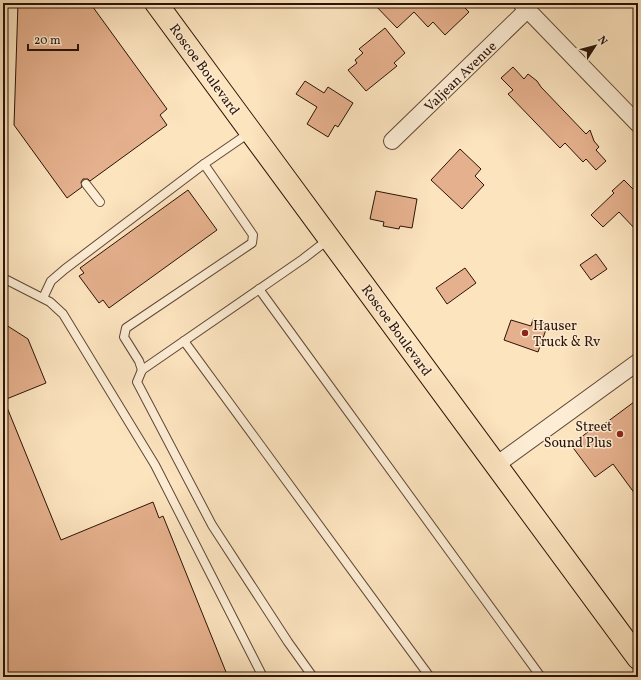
<svg xmlns="http://www.w3.org/2000/svg" width="641" height="680" font-family="Vollkorn,serif">
  <style>
    .building { fill: #e5b08d; stroke: #2c1306 }
    .lines { fill: none; stroke-linecap: round; stroke-linejoin: round }
    .service-casing { stroke: #604734; stroke-width: 10 }
    .minor-casing { stroke: #604734; stroke-width: 18 }
    .primary-casing { stroke: #2c1306; stroke-width: 24 }
    .service { stroke: #fdedd5; stroke-width: 8 }
    .minor { stroke: #fdedd5; stroke-width: 16 }
    .primary { stroke: #fce4bf; stroke-width: 22 }
    .poi-dot { fill: #8f2418; stroke: #fdedd5; stroke-width: 1.5 }
    .labels { text-anchor: middle; stroke-width: 3; stroke-linejoin: round; paint-order: stroke }
    .street-label { font-size: 14px; fill: #2c1306; stroke: #fdedd5 }
    .poi-label { font-size: 14px; fill: #2c1306; stroke: #fdedd5; text-anchor: start }
  </style>
  <rect width="100%" height="100%" fill="#fce4bf"/>
  <filter id="stains"><feTurbulence type="fractalNoise" baseFrequency=".005" numOctaves="4"/><feColorMatrix values="0 0 0 0 .2 0 0 0 0 .09 0 0 0 0 .02 0 0 0 .5 -.17"/></filter>
  <radialGradient id="worn" r=".72"><stop offset=".6" stop-color="#630" stop-opacity="0"/><stop offset="1" stop-color="#630" stop-opacity=".3"/></radialGradient>
  <!-- building -->
  <g class="building">
    <path d="M18 3H90L167 109 160 115 167 125 90 181 88 179H83L81 182 82 187 67 198 14 125Z"/>
    <path d="M373 3H460L469 12 445 35 433 22 428 27 414 12 397 28Z"/>
    <path d="M385 28 405 53 394 63 397 66 366 91 348 70 357 63 355 60 363 53 359 49Z"/>
    <path d="M513 67 524 79 528 74 537 81 541 87 586 134 590 130 594 141 599 147 596 150 606 161 596 170 586 159 583 162 565 143 560 148 508 94 513 90 501 78Z"/>
    <path d="M305 81 324 93 328 87 353 103 338 127 335 125 328 137 307 124 317 107 296 94Z"/>
    <path d="M460 149 481 169 475 176 484 185 462 209 431 180Z"/>
    <path d="M624 180 638 194V232L619 212 603 227 591 215 614 193 612 191Z"/>
    <path d="M188 190 217 230 109 308 103 300 99 303 79 276 84 273 80 268Z"/>
    <path d="M376 191 417 199 412 228 400 226 399 229 383 226 384 222 370 219Z"/>
    <path d="M596 254 607 269 591 280 580 265Z"/>
    <path d="M465 268 476 283 447 304 436 288Z"/>
    <path d="M533 319 548 324 538 352 504 340 511 320 531 326Z"/>
    <path d="M3 323 28 339 46 383 4 400 61 540 153 502 159 518 163 516 228 677H3Z"/>
    <path d="M638 399V498L613 464 595 477 571 445 597 425 599 428Z"/>
  </g>
  <g class="lines">
    <!-- service casing -->
    <g class="service-casing">
      <g id="service">
        <path d="M86 184 100 202"/>
        <path d="M3 278 50 302 63 314 155 465 263 677"/>
        <path d="M259 289 541 677"/>
        <path d="M43 298 51 281 65 269 204 164"/>
        <path d="M184 341 430 677"/>
        <path d="M142 370 139 361 124 337 126 328 252 243 253 235 204 164 249 133"/>
        <path d="M313 677 288 642 212 525 137 382 142 370 303 259 329 239"/>
      </g>
    </g>
    <!-- minor casing -->
    <g class="minor-casing">
      <g id="minor">
        <path d="M521 3 638 124"/>
        <path d="M392 141 527 10"/>
        <path d="M496 465 638 362"/>
      </g>
    </g>
    <!-- primary casing -->
    <g class="primary-casing">
      <path id="primary" d="M156 3 638 658"/>
    </g>
    <!-- service -->
    <use href="#service" class="service"/>
    <!-- minor -->
    <use href="#minor" class="minor"/>
    <!-- primary -->
    <use href="#primary" class="primary"/>
  </g>
  <!-- markers -->
  <g class="poi-dot">
    <circle cx="525" cy="333" r="4"/>
    <circle cx="620" cy="434" r="4"/>
  </g>
  <g class="labels">
    <!-- street labels -->
    <g class="street-label">
      <text transform="translate(205 69) rotate(54)" y="5">Roscoe Boulevard</text>
      <text transform="translate(460 76) rotate(-44)" y="5">Valjean Avenue</text>
      <text transform="translate(397 330) rotate(54)" y="5">Roscoe Boulevard</text>
    </g>
    <!-- poi labels -->
    <g class="poi-label">
      <text x="533" y="330">Hauser<tspan x="533" dy="16">Truck &amp; Rv</tspan></text>
      <text x="612" y="431" text-anchor="end">Street<tspan x="612" dy="16">Sound Plus</tspan></text>
    </g>
  </g>
  <!-- margin -->
  <rect width="641" height="680" fill="none" stroke="#fce4bf" stroke-width="16"/>
  <rect x="4" y="4" width="633" height="672" fill="none" stroke="#2c1306" stroke-width="2"/>
  <rect x="8" y="8" width="625" height="664" fill="none" stroke="#2c1306"/>
  <!-- north arrow -->
  <g transform="translate(595 46) rotate(54)" stroke="#fdedd5" stroke-width="3" paint-order="stroke">
  <path d="M0-3L7 15L0 10L-7 15Z" fill="#2c1306"/>
  <text y="-6" font-size="11" font-weight="bold" text-anchor="middle" fill="#2c1306">N</text>
  </g>
  <!-- scale -->
  <path d="M28 44v6h50v-6" fill="none" stroke="#2c1306" stroke-width="2"/>
  <text x="34" y="44" font-size="12" fill="#2c1306" stroke="#fdedd5" stroke-width="3" paint-order="stroke">20 m</text>
  <rect width="100%" height="100%" filter="url(#stains)"/>
  <rect width="100%" height="100%" fill="url(#worn)"/>
</svg>
